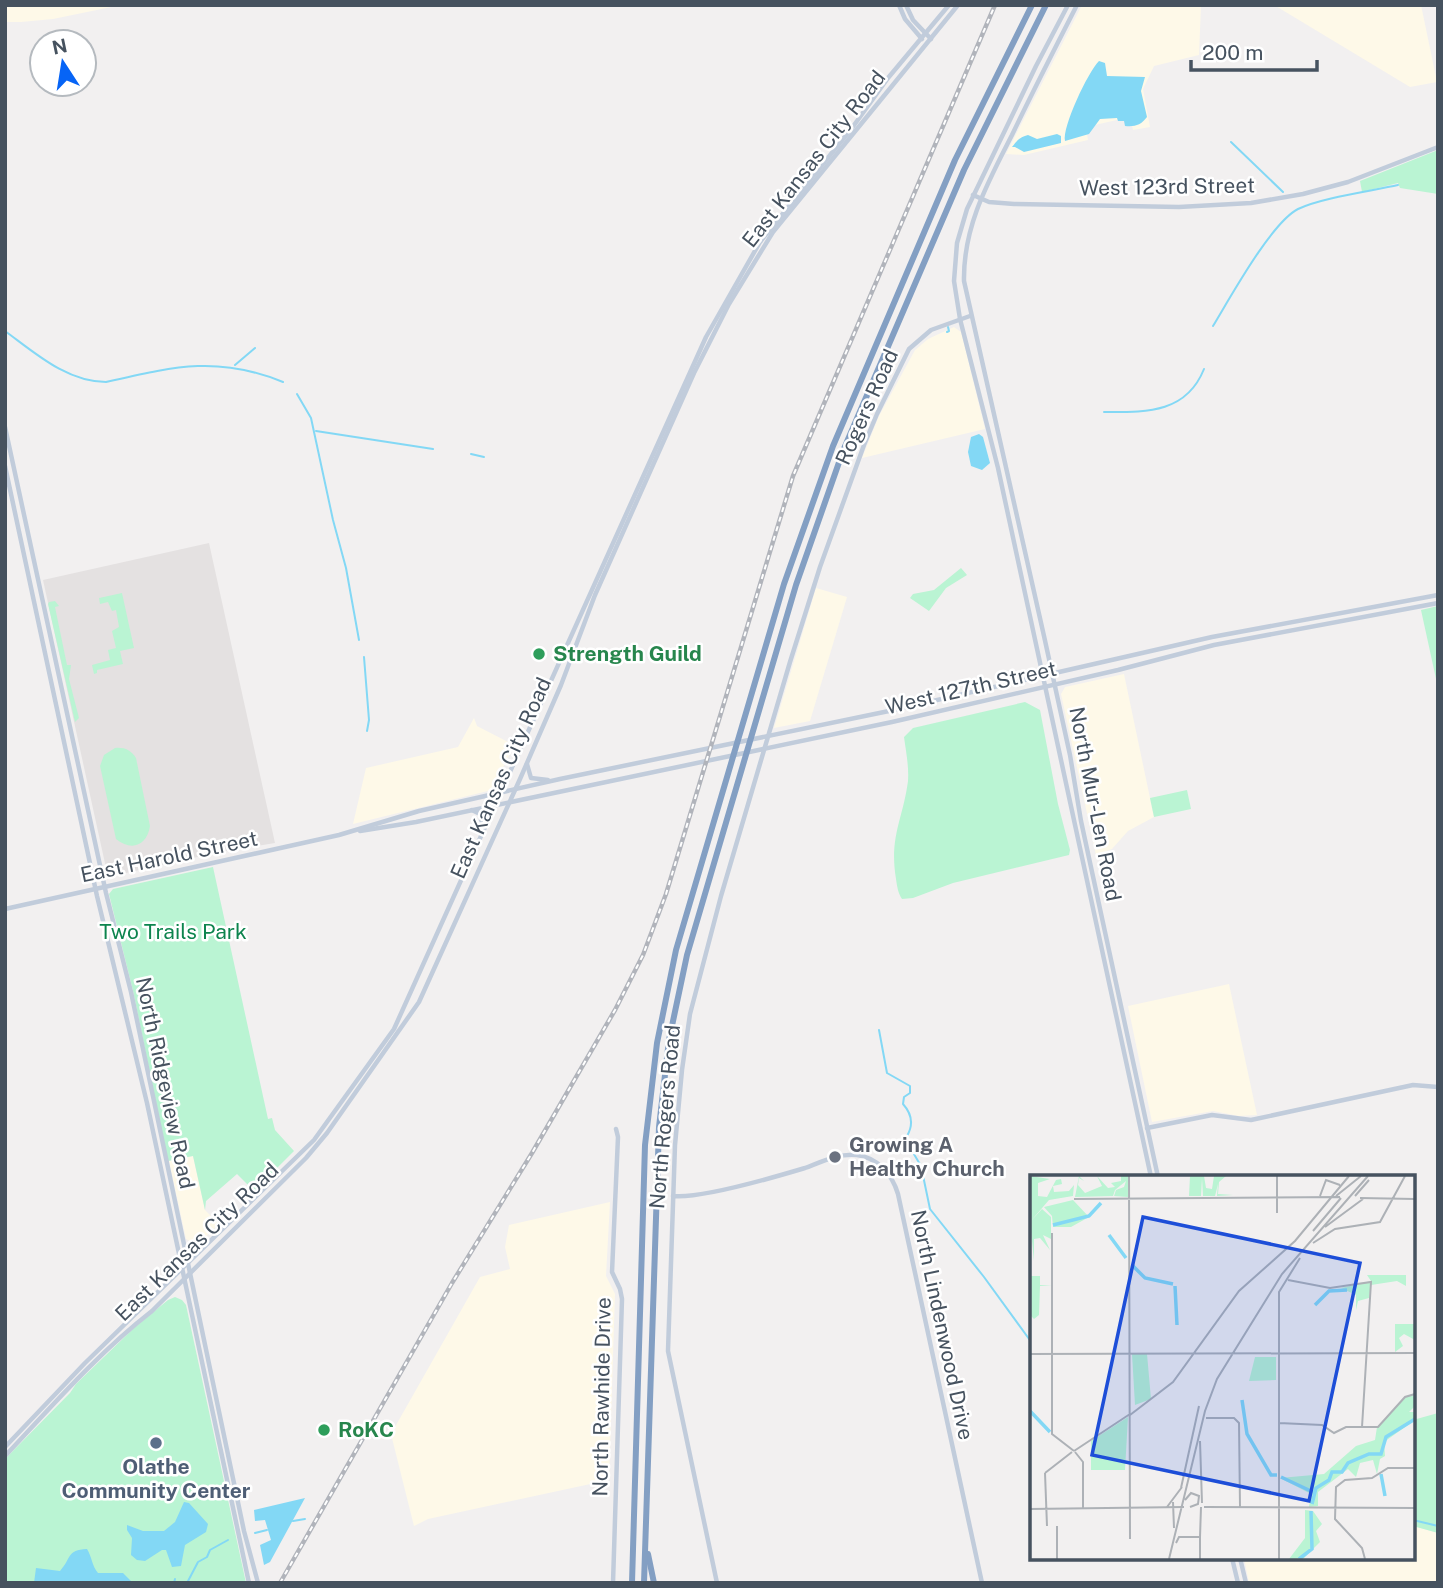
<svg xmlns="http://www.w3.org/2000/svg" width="1443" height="1588" font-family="'Public Sans',sans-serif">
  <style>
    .commercial { fill: #fef9e8 }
    .education { fill: #e4e1e1 }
    .green { fill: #baf4d3 }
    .water { fill: #83d8f5 }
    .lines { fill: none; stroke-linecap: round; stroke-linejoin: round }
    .stream { stroke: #83d8f5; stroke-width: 2 }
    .secondary { stroke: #c1ccdb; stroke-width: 4.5 }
    .highway { stroke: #839fc3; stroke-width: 6 }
    .rail-casing { stroke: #b1b4bb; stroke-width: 4.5 }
    .rail { stroke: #fff; stroke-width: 2; stroke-dasharray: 5; stroke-linecap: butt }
    .leisure-dot { fill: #2e9e5b; stroke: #fff; stroke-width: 2.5 }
    .worship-dot { fill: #6b7280; stroke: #fff; stroke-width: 2.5 }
    .service-dot { fill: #5c6f8a; stroke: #fff; stroke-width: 2.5 }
    .labels { text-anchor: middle; stroke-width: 5; stroke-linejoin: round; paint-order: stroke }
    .street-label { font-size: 21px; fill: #46525f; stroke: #fff }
    .leisure-label { font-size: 21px; font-weight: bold; fill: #27864d; stroke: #fff; text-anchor: start }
    .park-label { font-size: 21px; fill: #0d844e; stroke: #fff }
    .worship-label { font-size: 21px; font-weight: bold; fill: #5b616d; stroke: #fff; text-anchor: start }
    .service-label { font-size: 21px; font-weight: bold; fill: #4e5e75; stroke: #fff }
    .inset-river { fill: none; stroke: #83d8f5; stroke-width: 3.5 }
    .inset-road { fill: none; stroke: #adb1b6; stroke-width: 2 }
    .view { fill: #1d4ed8; fill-opacity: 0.15; stroke: #1d4ed8; stroke-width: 3.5 }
    .inset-edge { fill: none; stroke: #46525f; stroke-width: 3.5 }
  </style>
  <rect width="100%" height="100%" fill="#f2f0f0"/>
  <!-- commercial -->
  <g class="commercial">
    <path d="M5 5H121L53 19 21 22H5Z"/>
    <path d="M1082 5H1201L1199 55 1154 66 1143 89 1150 127 1133 130 1130 117 1086 127 1088 140 1024 155 1006 154Z"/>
    <path d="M1274 5H1421L1437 82 1410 87Z"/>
    <path d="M954 327 961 332 985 429 862 458 879 416 915 350 928 339Z"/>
    <path d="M816 588 847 597 810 721 774 728Z"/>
    <path d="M1124 674 1154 817 1128 831 1112 849 1096 855 1061 694 1065 687Z"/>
    <path d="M474 718 477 726 514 745 492 790 353 824 366 768 458 747Z"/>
    <path d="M1229 984 1257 1115 1239 1116 1213 1111 1152 1122 1128 1006Z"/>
    <path d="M193 1156 205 1210 219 1224 200 1242 193 1243 186 1239 169 1161Z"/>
    <path d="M610 1202 606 1276 615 1294 609 1480 428 1519 414 1526 391 1434 480 1277 510 1269 505 1247 509 1225Z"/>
    <path d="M1413 1526 1438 1533V1583H1249L1244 1558H1413Z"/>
  </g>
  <!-- education -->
  <path class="education" d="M209 543 275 843 220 852 108 877 43 580Z"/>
  <!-- green -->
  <g class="green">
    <path d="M1438 150V194L1400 188 1398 183 1362 192 1360 181Z"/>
    <path d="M961 568 967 575 946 588 929 611 910 598 913 594 934 590Z"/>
    <path d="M122 593 134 648 120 651 123 664 97 670V673L94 674 92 665 110 660 108 650 116 648 112 631 119 627 116 610 112 611 108 602 100 604 99 598Z"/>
    <path d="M55 601 59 606 55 607 67 665H71L69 679 79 718 75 722 48 604 49 602Z"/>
    <path d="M1438 606V688L1421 610Z"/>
    <path d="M1025 702 1040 710 1058 804 1070 850 1069 855 953 883 913 898 902 899C898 893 897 886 896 879 889 837 903 819 908 781 909 766 906 752 904 737L913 728Z"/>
    <path d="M115 748C124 747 131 750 136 758L150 826C147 845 132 852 116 839L100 766 104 755Z"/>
    <path d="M1187 790 1191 809 1154 817 1150 798Z"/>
    <path d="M213 867 268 1119 272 1118 275 1130 294 1151 254 1191 237 1174 206 1201 205 1210 193 1156 168 1161 133 991 109 894 113 889Z"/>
    <path d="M175 1297 182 1300 186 1305 246 1583H5V1459L70 1393 76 1384 134 1328 168 1300Z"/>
    <path d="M1438 1413V1533L1413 1526V1420Z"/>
  </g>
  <!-- water -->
  <g class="water">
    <path d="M1099 61 1105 63 1107 76 1145 77 1141 91 1147 117C1141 125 1135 127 1125 126L1124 121H1118L1117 118 1100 119 1089 134 1065 141C1062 127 1088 72 1099 61Z"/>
    <path d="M1057 134 1061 136V143L1024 152 1015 147H1012C1017 141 1018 138 1028 135L1037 139Z"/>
    <path d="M979 434 983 437 990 463 982 470 971 466 968 452 971 437Z"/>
    <path d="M305 1498 270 1562 264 1565 260 1545 271 1540 265 1520 255 1521 254 1510Z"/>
    <path d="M184 1502 189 1503 208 1524 206 1532 185 1545 181 1566 172 1567 166 1550H162L145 1561 137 1560 131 1555 132 1538 127 1530V1525L143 1531H164L175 1522Z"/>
    <path d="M87 1549C92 1557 92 1566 98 1573H123L133 1583H34L36 1568 60 1571C72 1558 66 1550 87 1549Z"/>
  </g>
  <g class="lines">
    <!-- stream -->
    <g class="stream">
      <path d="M1231 142 1283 192"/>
      <path d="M1213 326C1230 298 1271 223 1298 209 1320 198 1371 191 1398 185"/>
      <path d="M5 331C35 353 67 382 106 382 172 367 217 355 283 382"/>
      <path d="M947 332 949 331 948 327"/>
      <path d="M235 365 255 348"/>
      <path d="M297 394 311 418 333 520 346 568 359 640"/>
      <path d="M1104 412C1145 412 1186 414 1204 369"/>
      <path d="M316 431 433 449"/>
      <path d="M471 454 484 457"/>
      <path d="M364 657 369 720 367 731"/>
      <path d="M879 1030 887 1073 910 1086V1093L904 1097 903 1104C912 1114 914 1124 907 1136L908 1144 921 1166 930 1209 984 1277 1032 1343"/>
      <path d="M1413 1520 1438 1526"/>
      <path d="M293 1521 305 1519"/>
      <path d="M255 1533 267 1530"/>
      <path d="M174 1583 175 1579"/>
      <path d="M187 1583 198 1562 207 1557 210 1550 228 1540"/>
    </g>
    <!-- secondary -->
    <g class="secondary">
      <path d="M899 5 905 19 922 39"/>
      <path d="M906 5 913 20 931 39"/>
      <path d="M1068 5 1036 66 967 209 957 243 954 281 960 319 998 468 1151 1177"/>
      <path d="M1077 5C1055 48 1033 91 1012 135 988 182 963 227 964 281L1044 636 1070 755 1081 821 1158 1177"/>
      <path d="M973 195 989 202 1014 204 1179 207 1251 203 1303 194 1348 182 1438 147"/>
      <path d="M5 427 106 893 131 992 154 1101 244 1531 258 1583"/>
      <path d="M5 466 97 896 147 1103 249 1583"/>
      <path d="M527 764 531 778 548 780"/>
      <path d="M472 810 480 814 483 827"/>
      <path d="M360 831 416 822 892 722 1118 670 1214 645 1438 603"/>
      <path d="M5 909 339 835 419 811 560 779 889 711 1212 637 1438 595"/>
      <path d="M1147 1128 1212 1115 1251 1120 1413 1085 1438 1087"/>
      <path d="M673 1196C701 1199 775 1177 805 1168 821 1162 839 1153 857 1155 878 1158 892 1174 898 1194L982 1583"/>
      <path d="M5 1447 85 1363 314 1140 394 1029 706 337 760 242 852 128 888 78 949 5"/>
      <path d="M5 1456C52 1406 98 1353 152 1311L306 1158 327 1133 419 1002 520 779 561 685 595 595 694 373 729 304 773 232 958 5"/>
      <path d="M1232 1558 1238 1583"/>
      <path d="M1240 1558 1246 1583"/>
      <path d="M613 1583 622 1299 620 1289 612 1272 618 1137 616 1129"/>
      <path d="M717 1583 668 1351 675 1145 682 1070 690 1014 721 896 790 662 820 567 864 445 877 414 909 349 931 330 970 316"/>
    </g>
    <!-- highway -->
    <g class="highway">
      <path d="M648 1554 654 1583"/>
      <path d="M632 1583 645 1145 657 1043 676 950 784 584 833 446 955 160 1032 5"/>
      <path d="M644 1583 659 1127 669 1040 687 955 796 585 843 451 964 170 1046 5"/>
    </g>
    <!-- rail casing -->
    <g class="rail-casing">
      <path id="rail" d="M280 1583 452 1283 532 1153 615 1010 643 955 666 894 793 476 995 5"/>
    </g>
    <!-- rail -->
    <use href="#rail" class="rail"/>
  </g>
  <!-- markers -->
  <g class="leisure-dot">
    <circle cx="539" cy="654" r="7"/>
    <circle cx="324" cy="1430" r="7"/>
  </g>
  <circle class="worship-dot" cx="835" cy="1157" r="7"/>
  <circle class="service-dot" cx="156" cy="1443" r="7"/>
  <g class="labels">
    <!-- street labels -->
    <g class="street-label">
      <text transform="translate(814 159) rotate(-52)" y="7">East Kansas City Road</text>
      <text transform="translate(1167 187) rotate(-1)" y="7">West 123rd Street</text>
      <text transform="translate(867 407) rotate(-66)" y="7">Rogers Road</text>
      <text transform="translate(971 688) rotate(-13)" y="7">West 127th Street</text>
      <text transform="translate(501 778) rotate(-66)" y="7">East Kansas City Road</text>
      <text transform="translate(1095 804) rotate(79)" y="7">North Mur-Len Road</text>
      <text transform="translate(169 857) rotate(-12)" y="7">East Harold Street</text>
      <text transform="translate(165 1083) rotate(78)" y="7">North Ridgeview Road</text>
      <text transform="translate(665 1117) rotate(-85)" y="7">North Rogers Road</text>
      <text transform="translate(197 1242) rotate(-44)" y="7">East Kansas City Road</text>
      <text transform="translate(942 1325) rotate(78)" y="7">North Lindenwood Drive</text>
      <text transform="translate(602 1397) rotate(-89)" y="7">North Rawhide Drive</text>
    </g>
    <!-- leisure labels -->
    <g class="leisure-label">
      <text x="553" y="661">Strength Guild</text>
      <text x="338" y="1437">RoKC</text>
    </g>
    <!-- park labels -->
    <g class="park-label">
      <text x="173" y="939">Two Trails Park</text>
    </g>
    <!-- worship labels -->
    <g class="worship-label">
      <text x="849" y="1152">Growing A<tspan x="849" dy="24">Healthy Church</tspan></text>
    </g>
    <!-- service labels -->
    <g class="service-label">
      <text x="156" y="1474">Olathe<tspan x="156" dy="24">Community Center</tspan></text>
    </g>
  </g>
  <!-- overview -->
  <g transform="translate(1030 1175)">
    <rect width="385" height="385" fill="#f2f0f0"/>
    <path d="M0 1 20 4 8 8V21L17 22 26 5 31 4 32 9 23 11 24 17 39 16 44 10 43 21 19 25 0 47ZM49 1 54 6 49 3 48 10 55 18 72 11 67 1 78 13 85 12 81 8 91 6V1H98V22L84 21 86 15 94 12 96 6 85 15 83 21 45 22ZM160 1H174L176 13 182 14 184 1H196L189 7 188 19 203 20 187 21 188 9 185 21H173L172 3 171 21H159ZM43 25 59 42 41 52H23L22 41 14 32ZM12 34 21 42V64L13 60 20 75 10 63 4 64V86L0 47ZM337 100H376V111L367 106 341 110 339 123 328 126 326 135V120L311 113 341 106ZM0 101H10V110H22L10 111 9 140 4 144 0 140ZM365 149H385V165L374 159 369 163 373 171 365 177ZM102 179H117L121 224 105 230ZM225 182H246V205L219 206ZM385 220V231L379 237H385V245L354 267 355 281 350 284 347 299 343 285 330 288 326 302 318 294 288 317V331L279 332 281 319 250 303 294 299 326 271 345 265 347 252 376 222ZM98 242 95 295H61V266ZM275 335 283 336 292 349 286 356 290 367 273 384H259L275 363Z" fill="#baf4d3"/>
    <path class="inset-river" d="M23 50 59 41 71 28M79 60 96 83M102 90 115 103 143 109M145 111 147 150M285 130 299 116 317 115M212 225 217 259 241 300H247M0 236 20 257M351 299 355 321M251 302 283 317M282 329 286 313 299 305 302 297H312L318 288 339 279H351L356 262 385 244M269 384 282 374 281 336"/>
    <path class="inset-road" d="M99 1 100 364M290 21 296 5 310 10M306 21 331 1M325 21 339 5M330 23 385 24M44 24 310 22M247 38V1M295 52 333 24M283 56 311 23M22 58V259L44 276M283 68 305 54 350 47 375 1M258 105 300 113 341 107 332 252M0 179 385 178M100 240 143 207 209 116 265 66 319 1M176 243H204L209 248 210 332M249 248 292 250 304 258 316 252H348L375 222 385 219M170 266 172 328M44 276 100 239M45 277 53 287V333M15 298 17 351M15 298 42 277M151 313 169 231M155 325 161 318 169 321 168 329 160 332M143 327 144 353M137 332 152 312M174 332 385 333M0 334 154 332M27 351V384M146 368 149 362H170L171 332M139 384 175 236 187 204 252 99 338 1M170 384V362M249 384V117L270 83M335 384 332 373 305 344 306 312 315 305 342 303 358 293H385"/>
    <path class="view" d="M113 42 330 88 279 326 62 280Z"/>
    <rect width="385" height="385" class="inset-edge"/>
  </g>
  <!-- border -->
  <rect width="1443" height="1588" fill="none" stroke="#46525f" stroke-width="14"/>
  <!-- north arrow -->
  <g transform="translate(63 63) rotate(348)"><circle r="33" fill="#ffffff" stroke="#b5babf" stroke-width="2"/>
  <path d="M0-5L12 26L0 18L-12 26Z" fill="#0664f6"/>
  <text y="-10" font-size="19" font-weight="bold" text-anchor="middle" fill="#46525f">N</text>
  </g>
  <!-- scale -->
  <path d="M1191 60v10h126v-10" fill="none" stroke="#46525f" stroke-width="3.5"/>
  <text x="1202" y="60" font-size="21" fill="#46525f" stroke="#ffffff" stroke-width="5" paint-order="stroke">200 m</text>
</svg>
